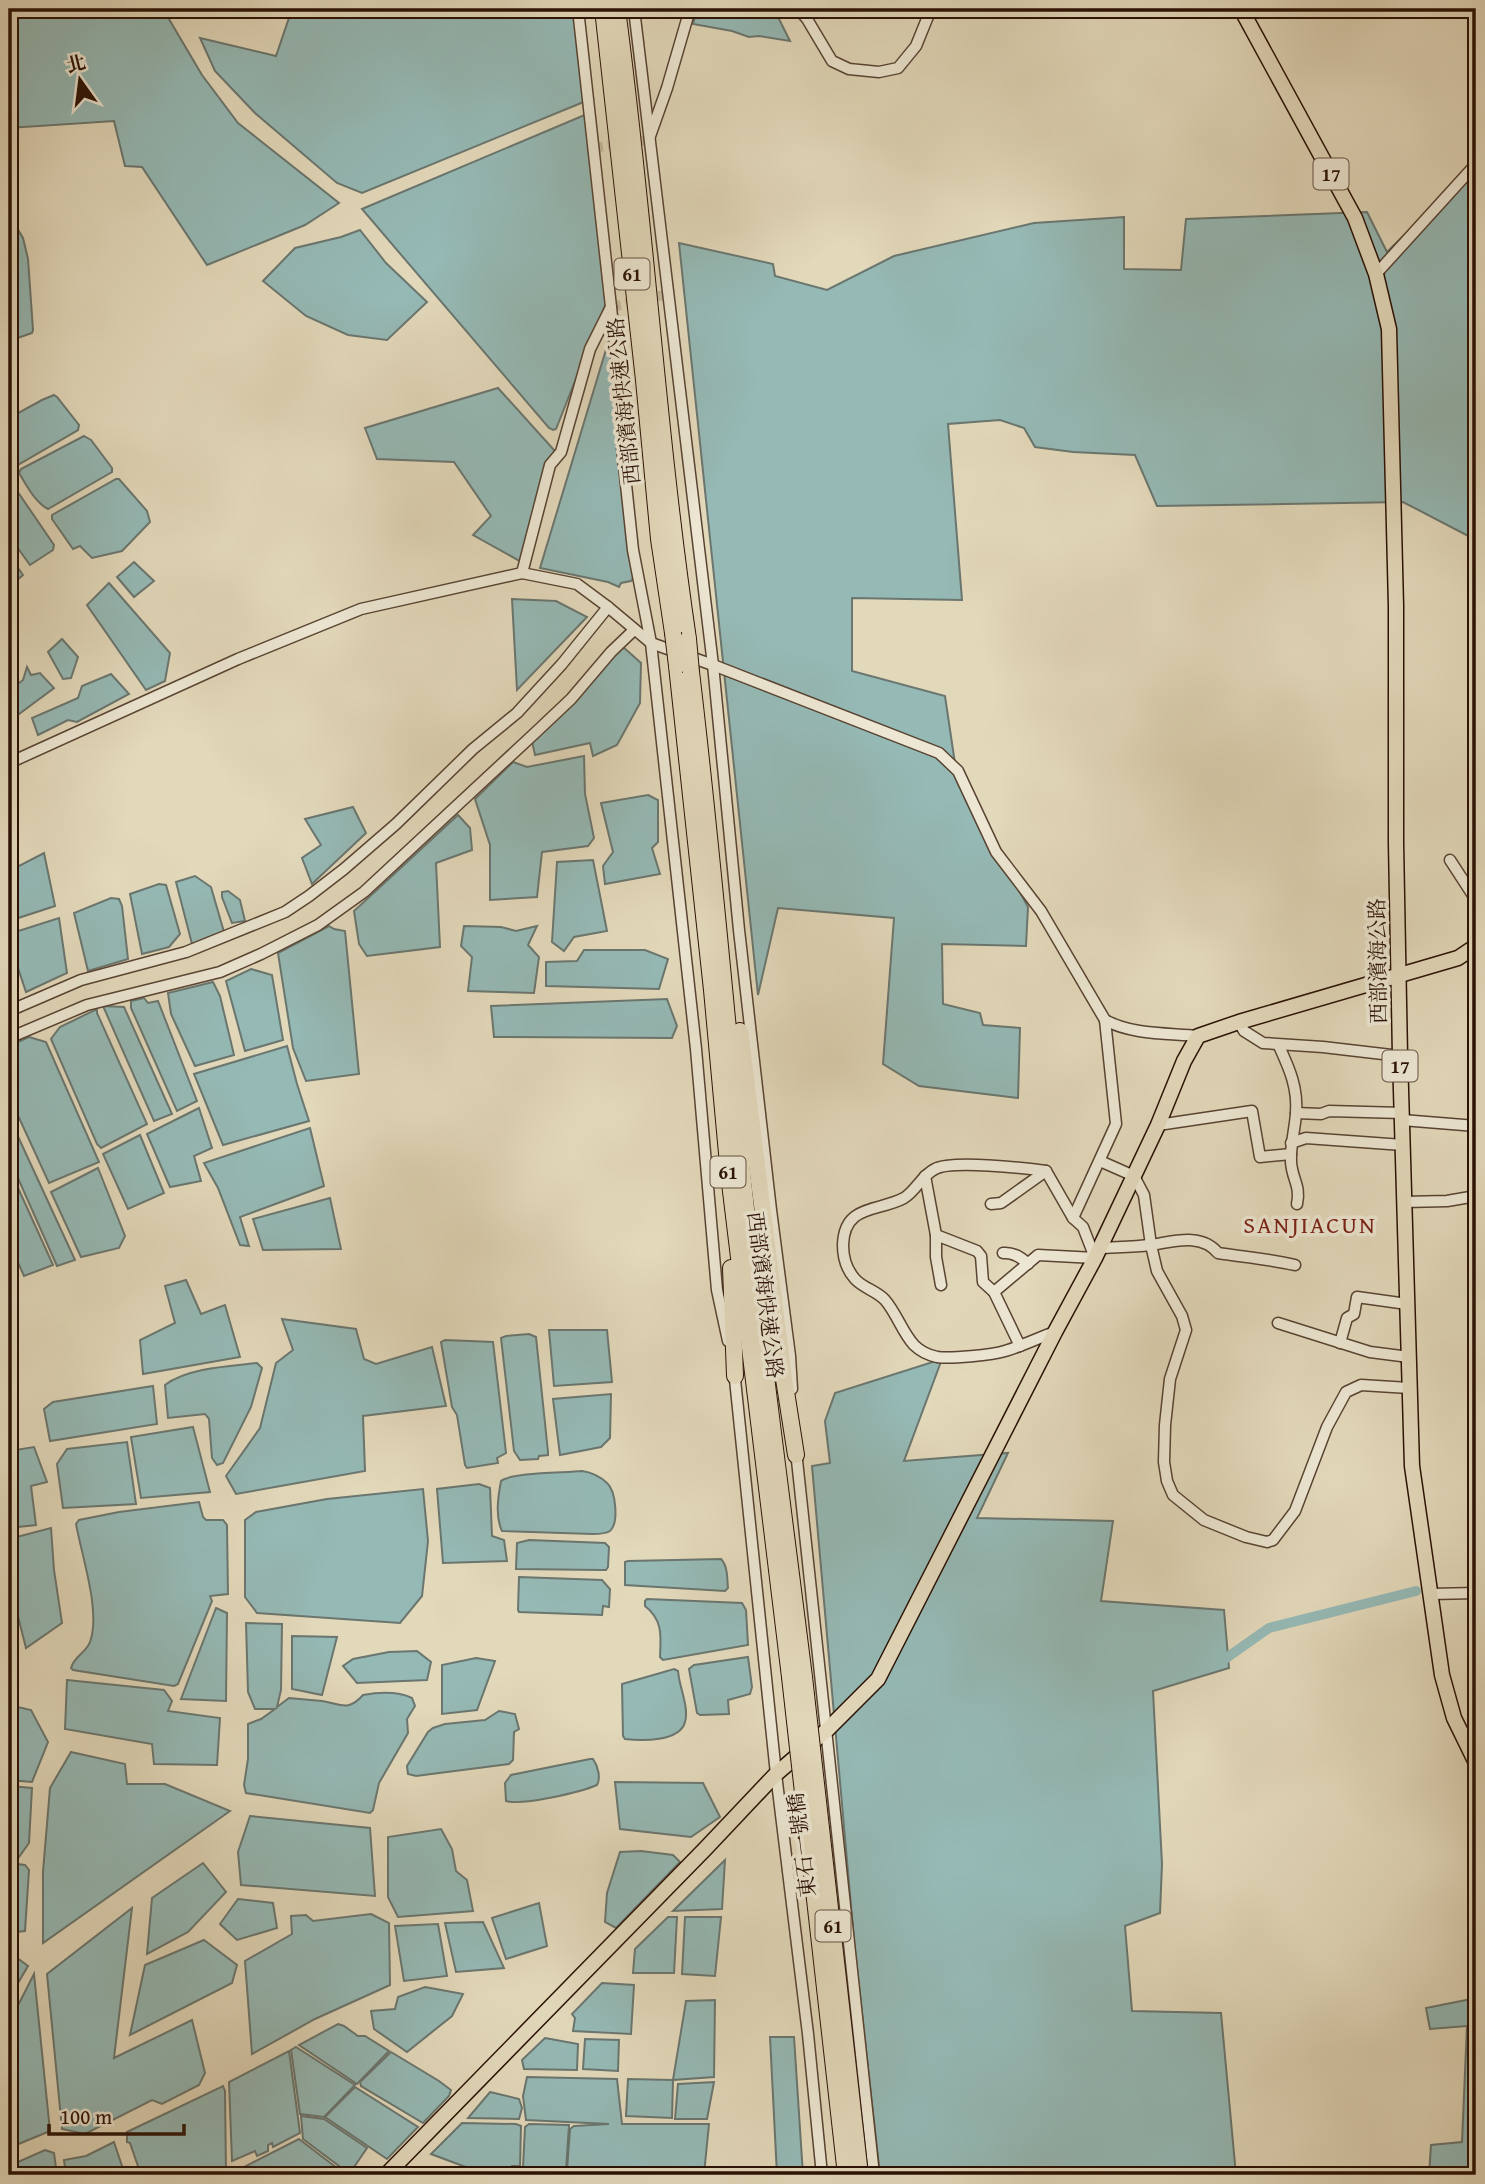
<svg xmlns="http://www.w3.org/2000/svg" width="1485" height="2184" font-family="'Gentium Book Plus','Noto Serif TC',serif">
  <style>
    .water { fill: #95b9b5; stroke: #6a766f; stroke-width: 2 }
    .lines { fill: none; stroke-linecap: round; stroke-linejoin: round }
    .canal { stroke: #95b9b5; stroke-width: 10 }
    .minor-tunnel { stroke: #c6ba9f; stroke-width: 10; stroke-dasharray: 10 5; stroke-linecap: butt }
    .minor-casing { stroke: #584332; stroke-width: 13 }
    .major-casing { stroke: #2a1105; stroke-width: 17 }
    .highway-casing { stroke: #2a1105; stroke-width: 18 }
    .minor { stroke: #ece6d2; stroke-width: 10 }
    .major { stroke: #e2d8ba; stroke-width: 14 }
    .highway { stroke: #e2d8ba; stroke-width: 16 }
    .highway-bridge-casing { stroke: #2a1105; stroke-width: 18; stroke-linecap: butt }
    .highway-bridge { stroke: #e2d8ba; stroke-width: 16 }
    .labels { text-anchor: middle; stroke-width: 7; stroke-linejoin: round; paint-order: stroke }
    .shield { fill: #ece6d2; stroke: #645142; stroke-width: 2 }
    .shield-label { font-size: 19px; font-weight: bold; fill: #2a1105 }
    .street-label { font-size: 21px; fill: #2a1105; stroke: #ece6d2 }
    .quarter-label { font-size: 24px; letter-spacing: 2px; fill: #7a1f14; stroke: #ece6d2 }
  </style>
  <rect width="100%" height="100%" fill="#e2d8ba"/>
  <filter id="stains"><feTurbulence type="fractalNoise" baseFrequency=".00286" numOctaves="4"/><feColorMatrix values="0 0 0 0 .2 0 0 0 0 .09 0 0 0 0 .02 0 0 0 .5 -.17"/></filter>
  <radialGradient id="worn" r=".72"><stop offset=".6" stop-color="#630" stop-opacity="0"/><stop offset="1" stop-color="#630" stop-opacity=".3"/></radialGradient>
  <!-- water -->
  <g class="water">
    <path d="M9 9H163L202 75 238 123 339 203 305 225 207 265 142 167 125 166 114 121 9 128Z"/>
    <path d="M292 9H576L586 101 362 193 337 183 255 113 215 71 200 38 276 56Z"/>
    <path d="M697 9H774L790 41 759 36 749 37 732 31 693 24Z"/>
    <path d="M587 114 608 298 556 429 553 430 549 428 362 209Z"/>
    <path d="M1476 165V540L1403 502 1157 506 1135 455 1073 452 1035 447 1024 428 1000 420 948 424 962 600 852 598V671L945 696 957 777 1028 907 1026 946 942 944 943 1004 980 1013 983 1025 1020 1028 1018 1098 919 1086 883 1064 894 918 778 908 758 995 679 243 773 264 775 276 827 290 894 256 1034 223 1124 217V269L1181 270 1186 219 1367 212 1387 252Z"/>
    <path d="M9 215 23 238 28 259 33 330 32 333 9 341Z"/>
    <path d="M360 230 386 263 427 302 387 340 348 335 306 316 263 281 295 248 341 237Z"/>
    <path d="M611 333 638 572 631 581 621 583 619 587 608 582 540 568Z"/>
    <path d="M498 388 554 450 556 462 525 564 473 535 491 516 454 462 377 459 365 428Z"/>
    <path d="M54 395 57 397 79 425 78 430 16 466C4 457 9 433 9 418L42 400Z"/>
    <path d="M84 436 91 440 112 468V472L48 509C35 502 27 486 19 473L21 469Z"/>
    <path d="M9 479 54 545 53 550 30 565 9 536Z"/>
    <path d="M116 479H119L147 511 150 522 122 551 92 558 80 546 73 549 52 519V515Z"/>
    <path d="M9 555 23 575 9 587Z"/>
    <path d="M134 562 154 581 134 597 117 577Z"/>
    <path d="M109 583 170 653 165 681 146 690 87 605Z"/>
    <path d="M512 599 556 601 587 617 517 690Z"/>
    <path d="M62 639 78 657 71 678 63 679 48 652Z"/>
    <path d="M622 646 641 663 640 703 617 745 593 756 590 743 535 755 532 741Z"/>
    <path d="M27 667 31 675 40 673 54 688 15 717 9 707V684L15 686 23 680Z"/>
    <path d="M111 674 129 694 77 722 68 720 38 735 32 718 78 698 82 686Z"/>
    <path d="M584 756 585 794 594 838 588 846 542 852 537 897 490 900V845L475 799 513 762 527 767Z"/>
    <path d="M648 795 658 800V842L652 848 660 874 605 884 603 866 613 852 601 803Z"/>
    <path d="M353 807 366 833 312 884 302 858 321 845 305 819Z"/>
    <path d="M458 815 470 828 472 850 436 863 440 947 367 956 359 944 354 911Z"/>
    <path d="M44 853 55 906 9 921V871Z"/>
    <path d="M593 860 607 931 574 937 564 951 552 942 557 862Z"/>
    <path d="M195 876 211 887 224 932 192 944 176 882Z"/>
    <path d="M159 884 166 885 180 934 169 947 142 954 130 894Z"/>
    <path d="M228 891 240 900 245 921 232 923 222 897V892Z"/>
    <path d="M111 898 119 899 122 906 128 959 88 971 74 913Z"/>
    <path d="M59 918 67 973 26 992 9 941V934Z"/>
    <path d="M329 926 334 929 345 931 359 1074 306 1081 293 1048 278 953Z"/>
    <path d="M464 926 501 927 516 931 537 926 528 945 539 957 534 993 468 991 472 957 461 946Z"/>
    <path d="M584 950H645L668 959 659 989 546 986V962L577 961Z"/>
    <path d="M251 969 272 975 283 1040 245 1051 226 981Z"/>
    <path d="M213 982 220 996 234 1055 195 1066 171 1014 168 993Z"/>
    <path d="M144 998 148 1003 158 1001 197 1101 177 1111 131 1008V1001Z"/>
    <path d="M667 999 677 1026 672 1038 494 1037 491 1006Z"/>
    <path d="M103 1006 124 1007 172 1114 154 1121Z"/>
    <path d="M97 1009V1013L147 1124 101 1148 97 1144 51 1039 60 1027Z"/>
    <path d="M29 1037 46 1042 99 1162 49 1183 9 1096V1046Z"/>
    <path d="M287 1046 297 1084 309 1121 223 1145 194 1074Z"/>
    <path d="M199 1108 212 1148 194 1156 201 1181 170 1187 147 1134Z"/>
    <path d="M9 1117 75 1260 57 1266 9 1158Z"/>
    <path d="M310 1128 324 1186 240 1217 249 1246 240 1245 218 1188 204 1163Z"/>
    <path d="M140 1135 164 1193 128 1209 103 1154Z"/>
    <path d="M9 1168 53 1265 24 1276 9 1242Z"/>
    <path d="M98 1168 125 1236 119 1248 81 1257 51 1192Z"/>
    <path d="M330 1198 341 1249 263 1250 253 1219Z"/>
    <path d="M186 1280 201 1314 225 1305 240 1357 143 1374 140 1340 175 1323 165 1286Z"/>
    <path d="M282 1319 356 1329 364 1359 376 1364 432 1347 446 1406 363 1416 365 1471 236 1494 226 1476 260 1428 276 1363 293 1350Z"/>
    <path d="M549 1330H607L612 1382 554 1386Z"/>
    <path d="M529 1334 536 1337 548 1452V1455L539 1456 538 1459 520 1460 514 1451 501 1338 506 1336Z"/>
    <path d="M445 1340 493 1342 506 1453 497 1458 498 1463 467 1468 465 1465 457 1415 452 1407 441 1342Z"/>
    <path d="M942 1359 904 1461 1008 1453 977 1518 1113 1521 1101 1601 1224 1610 1229 1668 1153 1691 1162 1864 1160 1913 1125 1926 1132 2011 1221 2013 1236 2175H880L855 1951 812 1466 830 1463 825 1421 835 1393Z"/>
    <path d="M257 1363 262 1368 251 1407 223 1463 217 1465 212 1458 209 1419 205 1414 168 1418 165 1385C187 1368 230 1366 257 1363Z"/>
    <path d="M153 1386 157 1424 50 1441 44 1409 53 1402Z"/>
    <path d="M611 1394 610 1438 601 1447 560 1455 553 1399Z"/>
    <path d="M193 1427 210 1492 141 1498 131 1437Z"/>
    <path d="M127 1442 136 1504 63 1508 57 1464 67 1449Z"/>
    <path d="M34 1447 47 1482 31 1486 36 1525 9 1528V1451Z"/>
    <path d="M582 1471C591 1472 601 1477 607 1483 616 1491 619 1523 610 1531 605 1534 599 1534 593 1534L502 1531C495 1516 498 1497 501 1481 513 1472 564 1473 582 1471Z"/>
    <path d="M479 1484 490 1488 492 1536 504 1540 507 1561 443 1563 437 1489Z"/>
    <path d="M423 1489 428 1541 422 1596 400 1623 257 1613 245 1597V1520L256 1512 327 1499Z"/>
    <path d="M199 1502 203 1517 206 1520H223L227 1525 228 1594 210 1596 212 1601 178 1684 174 1686 73 1670 71 1668C74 1656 86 1653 90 1642 101 1612 82 1557 76 1524L79 1520 119 1512Z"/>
    <path d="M51 1528 54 1570 62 1623 26 1648 9 1581V1539Z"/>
    <path d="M529 1540 605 1543 609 1547 608 1567 606 1570H602L516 1569 517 1543Z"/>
    <path d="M721 1559C728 1566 727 1579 728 1588L725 1591 625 1585V1562L628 1561Z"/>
    <path d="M519 1577 602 1580 610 1589 609 1607 603 1606 602 1615 519 1612 518 1610Z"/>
    <path d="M647 1599 742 1603 746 1610 748 1645 663 1660 660 1657C661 1636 663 1620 645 1606V1601Z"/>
    <path d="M216 1608 227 1613 226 1701 181 1699Z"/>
    <path d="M246 1623 282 1624 281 1690 277 1707 289 1698C300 1699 311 1700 322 1701 341 1704 348 1712 363 1695 380 1692 397 1691 412 1698L415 1706 407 1719 408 1733 379 1783 373 1810 370 1813 246 1793 244 1785 248 1759V1724L261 1719 275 1709H255L248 1692Z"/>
    <path d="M292 1636 337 1637 322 1695 292 1689Z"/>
    <path d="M417 1651 431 1662 427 1680 357 1683 343 1666 353 1659 389 1652Z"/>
    <path d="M748 1657 752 1687 750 1694 728 1700 729 1714 700 1715 697 1713 689 1669 694 1665Z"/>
    <path d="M476 1658 495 1661 477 1710 442 1714V1665Z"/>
    <path d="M674 1669 678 1671 679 1678C681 1690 689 1710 685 1722 680 1742 641 1741 625 1739L623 1736 622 1684Z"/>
    <path d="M67 1680 164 1690 172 1701 168 1711 220 1718 217 1765 154 1764 152 1744 65 1729Z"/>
    <path d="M9 1705 31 1710 48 1742 32 1782 9 1780Z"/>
    <path d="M499 1711 515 1714 519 1729 514 1732 513 1760 509 1764 416 1776 408 1774 407 1766 428 1732 433 1728 445 1724 485 1720Z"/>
    <path d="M71 1752 125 1764 127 1784H165L230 1811 43 1943V1872L50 1788Z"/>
    <path d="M590 1759H593C598 1766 601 1778 597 1785 581 1792 522 1806 506 1801L505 1783 511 1775Z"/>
    <path d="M615 1782 703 1783 720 1817 691 1837 620 1829Z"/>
    <path d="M9 1786 32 1788 29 1843 19 1857 9 1856Z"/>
    <path d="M250 1816 370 1828 375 1896 241 1885 238 1852Z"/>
    <path d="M441 1829 452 1849 456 1871 467 1880 473 1911 398 1917 388 1897V1837Z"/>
    <path d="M641 1851 673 1855 680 1862 616 1928 605 1922 607 1893 620 1852Z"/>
    <path d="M725 1860 722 1909 673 1911Z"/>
    <path d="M9 1863 25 1865 29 1870 25 1931 16 1932 9 1929Z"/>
    <path d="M203 1863 226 1892 188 1932 147 1954 152 1898Z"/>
    <path d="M238 1899 273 1903 277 1928 237 1940 220 1924Z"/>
    <path d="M539 1903 547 1946 506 1959 492 1918Z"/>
    <path d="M132 1908 114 2058 192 2020 205 2073 199 2085 162 2104 152 2100 85 2134 62 2129 47 1974Z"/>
    <path d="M371 1914 389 1923 390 1985 315 2019 252 2054 245 1961 292 1934 291 1916 306 1915 313 1921Z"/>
    <path d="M668 1917H677L674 1973H633L635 1949Z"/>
    <path d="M685 1917H721L715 1976 682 1974Z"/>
    <path d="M483 1922 504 1968 456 1972 445 1923Z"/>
    <path d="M438 1924 447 1976 404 1981 395 1926Z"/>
    <path d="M204 1940 237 1965 232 1983 130 2035 145 1965Z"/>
    <path d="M9 1952 28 1966 11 1995H9Z"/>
    <path d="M34 1974 50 2131 9 2148V2023Z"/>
    <path d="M602 1983 634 1985 631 2034 573 2031 575 2018 572 2014Z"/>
    <path d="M425 1987 463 1994 452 2016 407 2052 374 2029 371 2011 395 2009 398 1997Z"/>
    <path d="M1476 1998V2175H1429L1431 2145 1462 2142 1467 2026 1430 2029 1426 2008Z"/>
    <path d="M715 2000 714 2077 673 2080 672 2118 626 2116 628 2079 673 2080 686 2001Z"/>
    <path d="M338 2024 344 2026 358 2036H365L389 2051 357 2084 299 2045Z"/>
    <path d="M770 2037H794L803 2175H777Z"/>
    <path d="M545 2038 578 2044 577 2070 524 2069 522 2060Z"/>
    <path d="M585 2039 619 2040 618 2071 583 2069Z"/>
    <path d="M296 2047 355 2085 324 2117 300 2114 291 2050Z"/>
    <path d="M289 2051 300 2133 273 2147 272 2143 268 2145V2151L257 2156 255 2151 232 2161 229 2082Z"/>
    <path d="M391 2052 439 2081 451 2090 449 2096 423 2123 361 2086 360 2082Z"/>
    <path d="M527 2077 617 2079 622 2124H709L704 2174 617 2169 567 2170 570 2129 574 2126 609 2124 526 2120 523 2096Z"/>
    <path d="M714 2082 707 2119H675L678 2084Z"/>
    <path d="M223 2086 225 2091 226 2175H141L130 2143 127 2142V2132Z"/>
    <path d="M355 2087 418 2127 387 2159 325 2117Z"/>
    <path d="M490 2092 519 2099 522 2108 519 2119 468 2118Z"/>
    <path d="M301 2116 324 2119 367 2148 352 2170 347 2172 303 2139Z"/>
    <path d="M462 2123 516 2124 521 2126 520 2166H512L510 2175H487L431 2154Z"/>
    <path d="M529 2124 569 2125 566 2170 523 2167 525 2127Z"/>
    <path d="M299 2139 346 2175H236V2171Z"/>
    <path d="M114 2142 125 2175H66L64 2160 86 2156Z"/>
    <path d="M45 2150 54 2153 57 2175H9V2166Z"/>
  </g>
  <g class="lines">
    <!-- canal -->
    <path class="canal" d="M1218 1662 1222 1661 1269 1628 1416 1591"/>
    <!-- minor-tunnel -->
    <g class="minor-tunnel">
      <path d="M593 148 649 140"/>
      <path d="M611 307 668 294"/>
    </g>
    <!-- minor casing -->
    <g class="minor-casing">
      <g id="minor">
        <path d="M578 9 611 307 619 383 622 447 633 550 651 643 696 1049 717 1290 728 1341"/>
        <path d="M634 9 713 665 739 930 771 1210 790 1356 792 1389"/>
        <path d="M798 9 807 19 832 61 849 69 879 72 898 68 916 46 931 9"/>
        <path d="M650 136 667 88 690 9"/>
        <path d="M1376 274 1476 164"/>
        <path d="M522 573 577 584 608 607 651 643 713 665 939 753 958 771 996 852 1041 911 1105 1020C1132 1035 1168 1033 1198 1036"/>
        <path d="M9 763 238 659 361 609 522 573 550 465 561 452 590 349 611 307"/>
        <path d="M1450 860 1476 900"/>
        <path d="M9 1011 81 980 186 952 285 912 309 896 344 869 396 824 473 749 517 713 562 664 608 607"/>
        <path d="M1239 1022 1244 1031 1263 1043 1323 1047 1400 1056"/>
        <path d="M9 1038 87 1005 220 972 261 954 318 925 364 892 535 733 571 699 611 652 634 630"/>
        <path d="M1279 1046C1289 1068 1298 1087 1296 1113 1295 1130 1290 1145 1291 1162 1292 1179 1301 1186 1297 1204"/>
        <path d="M1296 1113 1321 1114 1329 1111 1402 1113"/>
        <path d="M1402 1120 1476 1126"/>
        <path d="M1158 1125 1252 1111 1260 1157 1291 1154"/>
        <path d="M1291 1143 1306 1138 1403 1145"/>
        <path d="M1100 1161 1134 1176 1144 1195 1151 1245 1157 1271 1182 1316 1186 1330 1170 1379 1165 1425 1164 1462 1167 1481 1173 1495 1204 1520 1246 1537 1267 1542 1273 1540 1295 1511 1327 1427 1346 1392 1361 1385 1409 1388"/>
        <path d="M925 1176 936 1235 977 1251 981 1256 983 1282 994 1292 1020 1346"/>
        <path d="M1404 1202 1447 1201 1476 1196"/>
        <path d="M991 1204 1001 1203 1046 1171"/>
        <path d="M1073 1218 1116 1124 1105 1020"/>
        <path d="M936 1235V1257L941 1285"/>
        <path d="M1100 1248C1116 1247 1134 1247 1150 1245 1172 1242 1201 1232 1218 1253 1244 1257 1269 1259 1295 1265"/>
        <path d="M1003 1253C1013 1252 1021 1257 1028 1264"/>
        <path d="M994 1292 1038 1255 1095 1258 1083 1227 1073 1218 1046 1171C1024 1168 952 1160 935 1169 922 1175 916 1191 904 1198 878 1212 844 1204 843 1245 843 1257 846 1269 855 1279 863 1288 877 1291 885 1300 897 1314 902 1332 914 1345 920 1351 928 1355 937 1357 950 1359 992 1355 1005 1351 1022 1346 1038 1338 1055 1332"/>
        <path d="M1278 1323 1370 1352 1409 1357"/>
        <path d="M1340 1343 1347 1318 1354 1314 1357 1297 1407 1304"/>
        <path d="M734 1370 776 1774 808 2034 822 2175"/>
        <path d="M796 1451 874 2175"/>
        <path d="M1431 1594 1476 1593"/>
      </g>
    </g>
    <!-- major casing -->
    <g class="major-casing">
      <g id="major">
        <path d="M1241 9 1355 218 1376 274 1389 329 1396 606V843L1400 1056 1412 1466 1442 1675 1454 1718 1476 1763"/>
        <path d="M386 2175 706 1848 776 1774 827 1730 878 1679 1055 1332 1095 1258 1158 1125 1184 1061 1198 1036 1239 1022 1458 958 1476 946"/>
      </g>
    </g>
    <!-- highway casing -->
    <g class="highway-casing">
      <g id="highway">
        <path d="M603 9 644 380 659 539 673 633"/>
        <path d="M617 9C645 218 657 430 688 639"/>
        <path d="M677 666 712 990 729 1175 790 1677"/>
        <path d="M691 672C711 838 725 1005 742 1172 760 1340 783 1509 804 1677"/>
        <path d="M740 1031 784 1379 796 1455"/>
        <path d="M731 1268 735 1376"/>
      </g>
    </g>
    <!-- minor -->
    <use href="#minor" class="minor"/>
    <!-- major -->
    <use href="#major" class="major"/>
    <!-- highway -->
    <use href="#highway" class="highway"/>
    <!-- highway-bridge casing -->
    <g class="highway-bridge-casing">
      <g id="highway-bridge">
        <path d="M673 633 677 666"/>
        <path d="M688 639 691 672"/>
        <path d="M790 1677 846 2175"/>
        <path d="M804 1677 860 2175"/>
      </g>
    </g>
    <!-- highway-bridge -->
    <use href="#highway-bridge" class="highway-bridge"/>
  </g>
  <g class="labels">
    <!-- shield labels -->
    <g class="shield">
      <rect x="1313.5" y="158.5" width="35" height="31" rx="5"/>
      <rect x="614.5" y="258.5" width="35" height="31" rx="5"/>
      <rect x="1382.5" y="1050.5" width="35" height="31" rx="5"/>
      <rect x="710.5" y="1156.5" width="35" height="31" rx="5"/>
      <rect x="815.5" y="1910.5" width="35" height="31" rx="5"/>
    </g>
    <g class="shield-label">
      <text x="1331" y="181">17</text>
      <text x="632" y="281">61</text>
      <text x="1400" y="1073">17</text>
      <text x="728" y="1179">61</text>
      <text x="833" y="1933">61</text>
    </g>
    <!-- street labels -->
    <g class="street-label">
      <text transform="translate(624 401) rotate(-96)" y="7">西部濱海快速公路</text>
      <text transform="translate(1378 961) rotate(-91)" y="7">西部濱海公路</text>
      <text transform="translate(765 1295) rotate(83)" y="7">西部濱海快速公路</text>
      <text transform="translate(802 1845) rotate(-97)" y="7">東石一號橋</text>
    </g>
    <!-- quarter labels -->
    <g class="quarter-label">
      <text x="1310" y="1233">SANJIACUN</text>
    </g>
  </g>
  <!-- margin -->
  <rect width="1485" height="2184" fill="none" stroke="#e2d8ba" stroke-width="35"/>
  <rect x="10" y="10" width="1464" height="2163" fill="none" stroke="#2a1105" stroke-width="3.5"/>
  <rect x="18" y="18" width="1450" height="2149" fill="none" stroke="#2a1105" stroke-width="2"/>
  <!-- north arrow -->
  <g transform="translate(80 80) rotate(346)" stroke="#ece6d2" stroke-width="5" paint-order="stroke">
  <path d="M0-5L12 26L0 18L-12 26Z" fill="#2a1105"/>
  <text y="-10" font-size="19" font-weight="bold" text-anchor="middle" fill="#2a1105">北</text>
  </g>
  <!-- scale -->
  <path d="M49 2124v10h135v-10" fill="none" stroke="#2a1105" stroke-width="3.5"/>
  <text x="60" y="2124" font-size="21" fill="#2a1105" stroke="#ece6d2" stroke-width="5" paint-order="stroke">100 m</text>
  <rect width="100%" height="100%" filter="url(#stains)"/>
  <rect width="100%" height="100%" fill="url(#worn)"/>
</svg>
